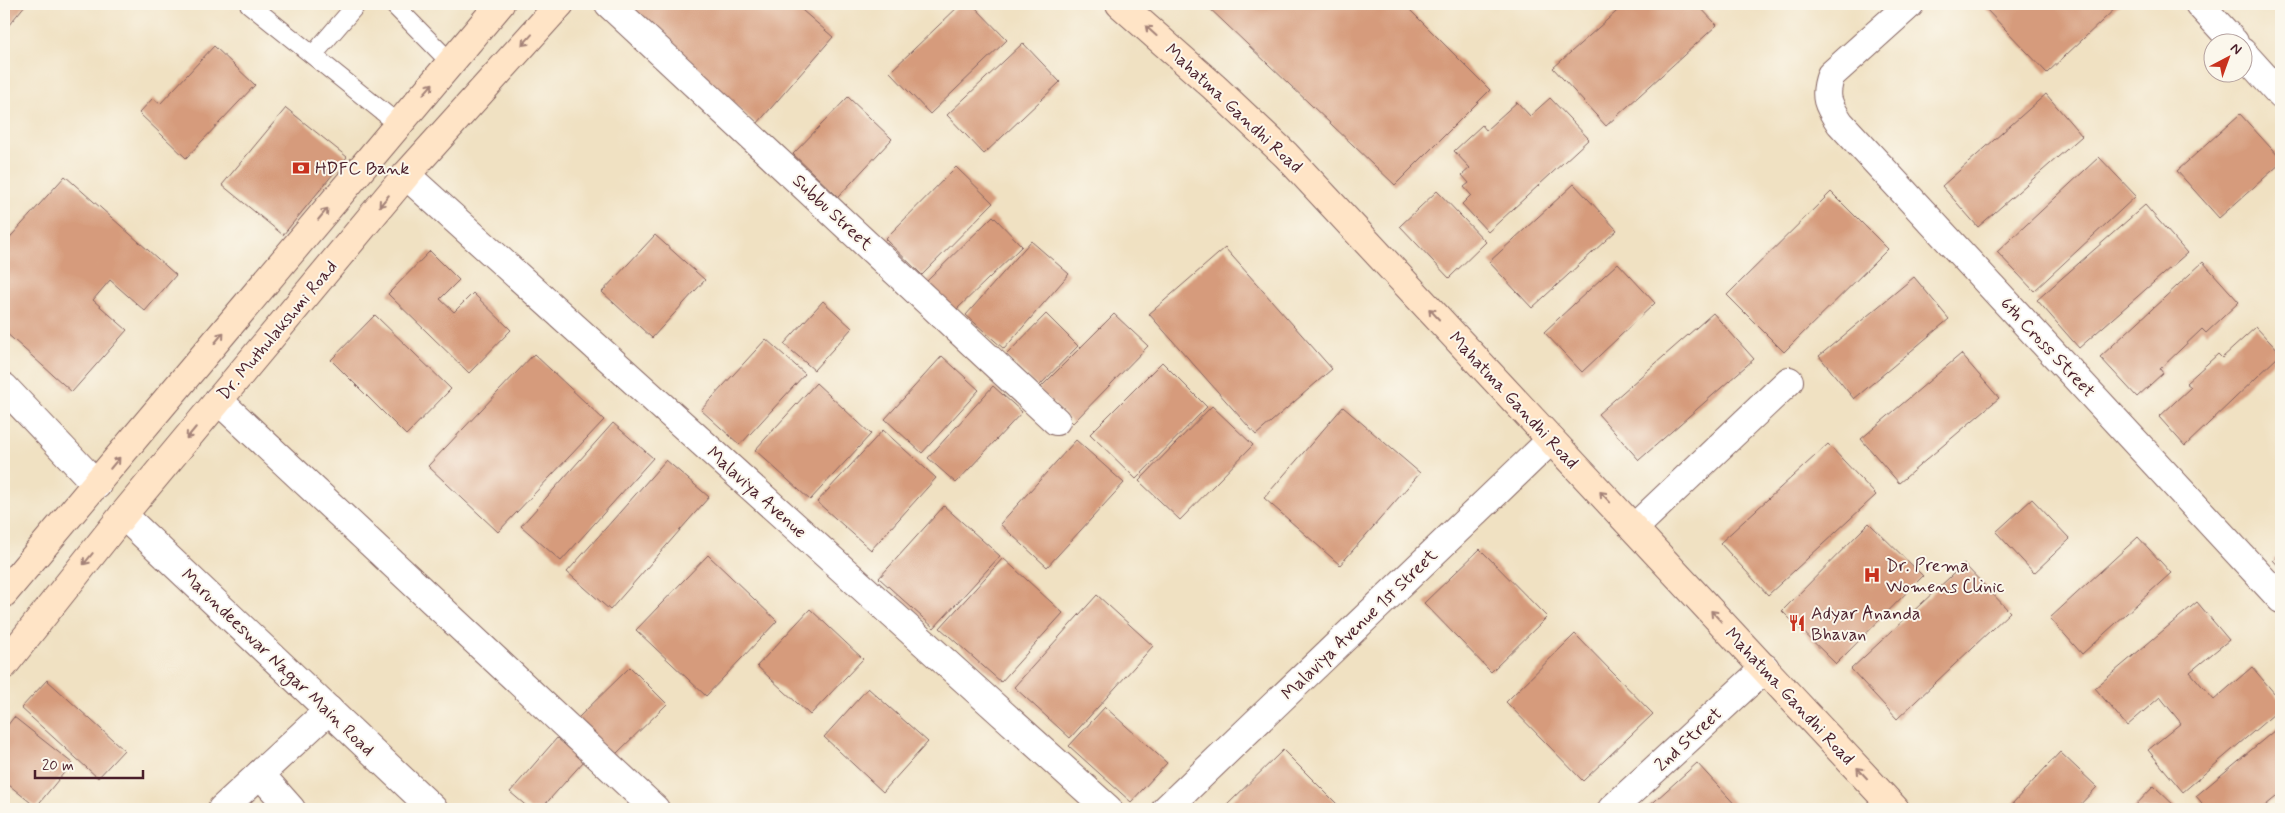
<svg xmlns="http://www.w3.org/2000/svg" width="2285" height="813" font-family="Mynerve,sans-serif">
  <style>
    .building { fill: #d69b7b }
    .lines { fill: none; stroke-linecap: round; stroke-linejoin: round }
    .service-casing { stroke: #846360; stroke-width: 20 }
    .minor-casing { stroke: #846360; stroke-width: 30 }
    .secondary-casing { stroke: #846360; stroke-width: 30 }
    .service { stroke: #fff; stroke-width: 18 }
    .minor { stroke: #fff; stroke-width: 28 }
    .secondary { stroke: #ffe4c6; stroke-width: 28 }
    .oneway { stroke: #a48278 }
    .labels { text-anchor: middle; stroke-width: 4; stroke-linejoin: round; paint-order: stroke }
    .street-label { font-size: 18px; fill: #4a1f2b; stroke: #fbf7ec }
    .poi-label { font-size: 18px; fill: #4a1f2b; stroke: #fbf7ec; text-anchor: start }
  </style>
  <rect width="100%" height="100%" fill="#fbf7ec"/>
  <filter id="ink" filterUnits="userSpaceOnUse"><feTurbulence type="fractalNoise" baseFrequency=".02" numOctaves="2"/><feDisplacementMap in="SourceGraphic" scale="10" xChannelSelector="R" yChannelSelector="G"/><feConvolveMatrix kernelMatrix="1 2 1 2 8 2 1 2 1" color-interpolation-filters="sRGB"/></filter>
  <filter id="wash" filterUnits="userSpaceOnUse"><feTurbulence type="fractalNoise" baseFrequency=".0096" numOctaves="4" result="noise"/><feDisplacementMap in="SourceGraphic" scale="20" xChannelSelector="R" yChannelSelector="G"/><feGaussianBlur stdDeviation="1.12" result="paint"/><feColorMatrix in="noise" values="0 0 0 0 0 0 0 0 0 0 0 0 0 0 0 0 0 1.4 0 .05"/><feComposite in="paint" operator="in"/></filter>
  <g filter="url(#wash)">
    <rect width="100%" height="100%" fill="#f0e1c2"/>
    <g id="blocks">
      <!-- building -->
      <g class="building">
        <path d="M4 4H26L4 31Z"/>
        <path d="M619 4H795L833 37 757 124Z"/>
        <path d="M961 4H972L1007 40 930 114 890 72Z"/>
        <path d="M1205 4H1404L1490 90 1395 185Z"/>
        <path d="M1625 4H1697L1717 25 1606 126 1553 68Z"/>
        <path d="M1990 4H2120L2047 73 1985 8Z"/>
        <path d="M1023 43 1060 82 984 154 947 115Z"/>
        <path d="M214 46 255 85 186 158 139 113 153 98 160 104Z"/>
        <path d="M2046 94 2082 136 1978 227 1942 186Z"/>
        <path d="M848 97 892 139 838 197 793 154Z"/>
        <path d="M1550 98 1589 139 1488 232 1462 204 1471 195 1464 187 1469 183 1462 175 1470 168 1454 151 1482 125 1486 130 1517 102 1530 116Z"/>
        <path d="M286 108 347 157 283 235 222 185Z"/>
        <path d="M2240 114 2281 159V163L2219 218 2177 171Z"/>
        <path d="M2099 157 2136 196 2034 291 1997 252Z"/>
        <path d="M956 167 993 203 922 275 885 239Z"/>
        <path d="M65 176 176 275 145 311 110 280 93 300 127 330 72 392 4 331V244Z"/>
        <path d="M1574 184 1617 230 1532 308 1489 262Z"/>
        <path d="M1437 191 1486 242 1449 278 1400 226Z"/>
        <path d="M1831 192 1888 249 1784 352 1727 295Z"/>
        <path d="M2145 205 2187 253 2079 348 2037 300Z"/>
        <path d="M993 216 1022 246 955 311 926 282Z"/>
        <path d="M655 235 705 280 652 338 602 292Z"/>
        <path d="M1031 241 1069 274 1004 349 966 315Z"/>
        <path d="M1225 248 1332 369 1256 435 1149 314Z"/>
        <path d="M430 251 459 280 440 299 454 312 473 293 511 330 469 373 388 294Z"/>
        <path d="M2203 262 2239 302 2206 333 2202 329 2160 369 2163 373 2137 397 2100 357Z"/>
        <path d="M1618 263 1655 303 1582 372 1544 332Z"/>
        <path d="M1914 277 1949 319 1854 399 1819 356Z"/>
        <path d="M823 301 852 328 814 370 784 344Z"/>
        <path d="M1713 313 1754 359 1639 460 1598 414Z"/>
        <path d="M1046 314 1078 346 1038 387 1006 355Z"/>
        <path d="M1114 314 1148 346 1073 423 1039 389Z"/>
        <path d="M375 315 451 389 406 435 331 360Z"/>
        <path d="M2256 327 2281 354 2185 446 2159 417 2191 387 2186 383 2218 354 2222 358Z"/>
        <path d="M766 339 805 374 740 445 701 410Z"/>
        <path d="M534 354 604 420 498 532 428 466Z"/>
        <path d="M1961 354 1999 398 1899 483 1861 439Z"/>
        <path d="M942 356 979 390 922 453 885 419Z"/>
        <path d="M1162 362 1207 407 1136 479 1090 434Z"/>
        <path d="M816 383 871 434 810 500 755 450Z"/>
        <path d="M993 386 1022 412 956 483 928 458Z"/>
        <path d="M1212 406 1253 445 1180 520 1139 481Z"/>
        <path d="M1343 407 1420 473 1340 565 1264 498Z"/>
        <path d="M613 423 653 458 561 561 521 526Z"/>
        <path d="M883 430 936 478 871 550 817 502Z"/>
        <path d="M1076 440 1124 483 1047 567 1000 524Z"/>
        <path d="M1828 444 1876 495 1768 595 1720 543Z"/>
        <path d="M666 460 709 497 610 610 567 572Z"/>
        <path d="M2032 499 2070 539 2034 573 1996 532Z"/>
        <path d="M944 506 1000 556 934 628 879 578Z"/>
        <path d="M1869 523 1923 576 1836 664 1782 611Z"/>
        <path d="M2138 537 2171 573 2082 654 2050 618Z"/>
        <path d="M1480 549 1547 617 1491 672 1424 603Z"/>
        <path d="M2281 553V569L2273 560Z"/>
        <path d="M708 555 777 621 706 696 636 630Z"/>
        <path d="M1003 558 1063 613 1001 682 940 628Z"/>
        <path d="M1964 564 2010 612 1897 719 1851 669Z"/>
        <path d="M1097 595 1153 646 1070 738 1014 687Z"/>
        <path d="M2197 602 2229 640 2190 672 2214 700 2252 667 2281 701V708L2183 792 2148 750 2181 723 2160 697 2127 726 2095 688Z"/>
        <path d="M810 609 863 659 810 715 757 666Z"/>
        <path d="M1575 634 1653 714 1583 781 1506 702Z"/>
        <path d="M630 667 667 704 613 757 577 719Z"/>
        <path d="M47 680 124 750 98 778 21 708Z"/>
        <path d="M868 688 928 742 883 792 824 737Z"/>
        <path d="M1105 707 1167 763 1131 802 1069 746Z"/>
        <path d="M14 717 72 763 36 807 4 781V730Z"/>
        <path d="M2281 725V793L2261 809H2207L2196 796Z"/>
        <path d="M557 738 584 761 541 809H530L510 792Z"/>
        <path d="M1283 750 1342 809H1223Z"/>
        <path d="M2060 752 2097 787 2076 809H2017L2012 804Z"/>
        <path d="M1697 763 1739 809H1646Z"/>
        <path d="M2154 786 2178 809H2132Z"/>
      </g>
    </g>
  </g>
  <g filter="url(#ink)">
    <use href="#blocks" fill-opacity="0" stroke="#846360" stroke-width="1"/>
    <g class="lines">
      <!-- service casing -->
      <g class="service-casing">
        <g id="service">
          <path d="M249 4 398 124"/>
          <path d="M393 4 451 63"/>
          <path d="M313 55 357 4"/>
        </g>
      </g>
      <!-- minor casing -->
      <g class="minor-casing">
        <g id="minor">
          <path d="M609 4 1056 421"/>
          <path d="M1910 4 1831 75C1823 97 1828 105 1840 123L2281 599"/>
          <path d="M2199 4 2234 42"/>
          <path d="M2242 52 2281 95"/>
          <path d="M406 175 1108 809"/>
          <path d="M4 387 97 485"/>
          <path d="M218 400 655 809"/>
          <path d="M123 515 433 809"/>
          <path d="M1634 528 1789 381"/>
          <path d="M260 774 291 809"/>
          <path d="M222 809 329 710"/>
          <path d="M1166 809 1551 440"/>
          <path d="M1612 809 1765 668"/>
        </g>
      </g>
      <!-- secondary casing -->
      <g class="secondary-casing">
        <g id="secondary">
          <path d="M1120 4 1214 87 1286 155 1895 809"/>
          <path d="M4 593 500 4"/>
          <path d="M4 665 123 515 406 175 560 4"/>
        </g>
      </g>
      <!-- service -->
      <use href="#service" class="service"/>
      <!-- minor -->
      <use href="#minor" class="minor"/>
      <!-- secondary -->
      <use href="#secondary" class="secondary"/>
    </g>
    <!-- one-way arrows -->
    <defs><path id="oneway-shaft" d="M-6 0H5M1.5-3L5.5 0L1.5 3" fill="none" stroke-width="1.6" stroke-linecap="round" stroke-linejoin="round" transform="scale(1.25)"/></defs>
    <g class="oneway">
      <use href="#oneway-shaft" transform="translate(1151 31) rotate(-138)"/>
      <use href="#oneway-shaft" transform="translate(527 40) rotate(132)"/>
      <use href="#oneway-shaft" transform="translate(428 89) rotate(-49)"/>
      <use href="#oneway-shaft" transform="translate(384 201) rotate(130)"/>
      <use href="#oneway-shaft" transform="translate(323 214) rotate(-50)"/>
      <use href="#oneway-shaft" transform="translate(1434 314) rotate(-133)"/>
      <use href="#oneway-shaft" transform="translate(219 338) rotate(-50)"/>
      <use href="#oneway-shaft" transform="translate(191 433) rotate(130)"/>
      <use href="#oneway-shaft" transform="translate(115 463) rotate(-50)"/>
      <use href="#oneway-shaft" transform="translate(1605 497) rotate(-133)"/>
      <use href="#oneway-shaft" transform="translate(88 559) rotate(129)"/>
      <use href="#oneway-shaft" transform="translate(1716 616) rotate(-133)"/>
      <use href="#oneway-shaft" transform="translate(1862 773) rotate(-133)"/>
    </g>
  </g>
  <!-- icons -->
  <defs>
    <g id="bank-bare" transform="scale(1.35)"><path d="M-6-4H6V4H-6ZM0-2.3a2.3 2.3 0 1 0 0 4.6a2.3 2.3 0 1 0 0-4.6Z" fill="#c8321e" stroke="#fbf7ec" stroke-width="2.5" paint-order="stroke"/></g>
    <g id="hospital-bare" transform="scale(1.35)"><path d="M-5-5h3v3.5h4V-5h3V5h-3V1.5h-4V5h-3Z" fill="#c8321e" stroke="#fbf7ec" stroke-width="2.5" paint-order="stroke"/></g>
    <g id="restaurant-bare" transform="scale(1.35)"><path d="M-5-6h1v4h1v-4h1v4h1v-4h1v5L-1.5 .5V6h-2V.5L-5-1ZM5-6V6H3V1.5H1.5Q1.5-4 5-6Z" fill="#c8321e" stroke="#fbf7ec" stroke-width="2.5" paint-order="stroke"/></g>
  </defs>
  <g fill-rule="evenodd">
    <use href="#bank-bare" x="301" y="168"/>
    <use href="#hospital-bare" x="1872" y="575"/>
    <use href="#restaurant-bare" x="1797" y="623"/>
  </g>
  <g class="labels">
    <!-- street labels -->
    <g class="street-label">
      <text transform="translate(1234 108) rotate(43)" y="6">Mahatma Gandhi Road</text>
      <text transform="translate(833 212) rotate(43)" y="6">Subbu Street</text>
      <text transform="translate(277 330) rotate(-50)" y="6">Dr. Muthulakshmi Road</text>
      <text transform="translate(2048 347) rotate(47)" y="6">6th Cross Street</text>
      <text transform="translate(1514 400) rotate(47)" y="6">Mahatma Gandhi Road</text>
      <text transform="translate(757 492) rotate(42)" y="6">Malaviya Avenue</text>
      <text transform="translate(1359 624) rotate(-44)" y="6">Malaviya Avenue 1st Street</text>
      <text transform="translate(278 662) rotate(44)" y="6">Marundeeswar Nagar Main Road</text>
      <text transform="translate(1790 696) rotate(47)" y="6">Mahatma Gandhi Road</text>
      <text transform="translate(1688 739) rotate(-43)" y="6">2nd Street</text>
    </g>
    <!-- poi labels -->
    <g class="poi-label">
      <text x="315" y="174">HDFC Bank</text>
      <text x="1886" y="571">Dr. Prema<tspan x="1886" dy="21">Womens Clinic</tspan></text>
      <text x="1811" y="619">Adyar Ananda<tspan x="1811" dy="21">Bhavan</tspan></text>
    </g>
  </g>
  <!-- margin -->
  <rect width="2285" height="813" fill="none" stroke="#fbf7ec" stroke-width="20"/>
  <!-- north arrow -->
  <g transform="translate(2228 58) rotate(41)"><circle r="24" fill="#fbf7ec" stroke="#b4a19f"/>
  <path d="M0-4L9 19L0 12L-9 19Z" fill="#c8321e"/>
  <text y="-8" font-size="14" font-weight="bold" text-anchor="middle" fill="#4a1f2b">N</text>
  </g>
  <!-- scale -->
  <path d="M35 770v8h108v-8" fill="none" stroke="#4a1f2b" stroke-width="2.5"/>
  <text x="42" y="770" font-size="15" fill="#4a1f2b" stroke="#fbf7ec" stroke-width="4" paint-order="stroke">20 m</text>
</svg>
